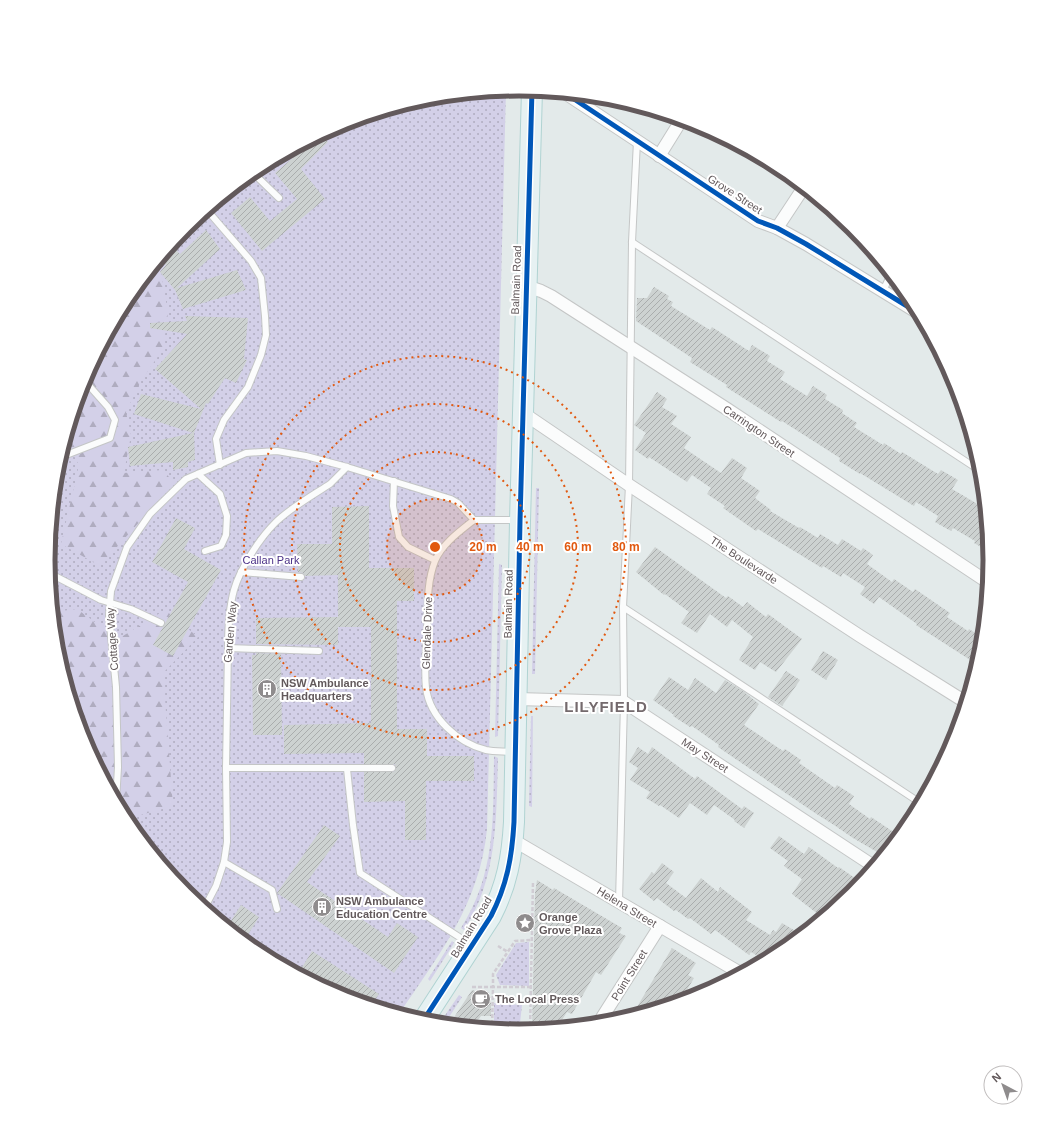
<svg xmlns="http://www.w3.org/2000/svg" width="1039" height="1121" font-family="Helvetica,sans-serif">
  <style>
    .grass { fill: url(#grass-dots) }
    .forest { fill: url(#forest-firs) }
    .building { fill: url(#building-hatch) }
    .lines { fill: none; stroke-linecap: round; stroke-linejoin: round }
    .service-casing { stroke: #c4c6c6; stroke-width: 8 }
    .minor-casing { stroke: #c4c6c6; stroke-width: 14 }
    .primary-casing { stroke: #b0d3d2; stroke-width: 22 }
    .path { stroke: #d0ccd3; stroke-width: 2.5; stroke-dasharray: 4 2; stroke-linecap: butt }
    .service { stroke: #fbfcfc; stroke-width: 6 }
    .minor { stroke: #fbfcfc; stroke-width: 12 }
    .primary { stroke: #e6f1f2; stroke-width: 20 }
    .cycleway-casing { stroke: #fff; stroke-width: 8 }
    .cycleway { stroke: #0057b8; stroke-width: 5 }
    .ring { fill: none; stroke: #e15910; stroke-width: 2; stroke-dasharray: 2 4 }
    .labels { text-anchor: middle; stroke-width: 4; stroke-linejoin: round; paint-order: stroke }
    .street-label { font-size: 11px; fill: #62595b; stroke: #fff }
    .park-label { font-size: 11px; fill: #4c3288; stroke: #fff }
    .poi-label { font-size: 11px; font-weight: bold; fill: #62595b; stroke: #fff; text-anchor: start }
    .district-label { font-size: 15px; font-weight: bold; letter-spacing: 1px; fill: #746a6d; stroke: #fff }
    .rim { fill: none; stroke: #62595b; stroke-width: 5 }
    .centre { fill: #e15910; stroke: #fff; stroke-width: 2 }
    .ring-label { font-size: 12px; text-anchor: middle; font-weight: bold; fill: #e15910; stroke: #fff; stroke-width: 4; stroke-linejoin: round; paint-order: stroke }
  </style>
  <defs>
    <pattern id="grass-dots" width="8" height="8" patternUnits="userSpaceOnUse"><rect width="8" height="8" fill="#d3d0e8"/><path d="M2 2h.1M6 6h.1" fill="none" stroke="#afacbf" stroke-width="1.8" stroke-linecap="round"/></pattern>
    <pattern id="forest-firs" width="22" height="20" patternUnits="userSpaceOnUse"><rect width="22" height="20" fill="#d3d0e8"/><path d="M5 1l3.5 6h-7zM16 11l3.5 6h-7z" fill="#afacbf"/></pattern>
    <pattern id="building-hatch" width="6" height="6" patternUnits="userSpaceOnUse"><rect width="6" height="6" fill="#cdd2d1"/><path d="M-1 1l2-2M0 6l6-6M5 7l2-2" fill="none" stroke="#aaadad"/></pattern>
  </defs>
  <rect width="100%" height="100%" fill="#e3eaea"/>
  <!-- grass -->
  <g class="grass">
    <path d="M506 90 487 829C480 903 439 955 399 1014L339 996 257 952 186 894 127 822 84 741 57 652 48 560 57 468 84 380 128 298 186 227 258 168 339 125 428 98Z"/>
    <path d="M536 488H539L535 674H532Z"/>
    <path d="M499 564 502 565 498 736 495 737Z"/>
    <path d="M531 716H533L532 807 529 806Z"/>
    <path d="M494 756 498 758C496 818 498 878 464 930L461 928C496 873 493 818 494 756Z"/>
    <path d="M452 941 454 943 430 981 428 979Z"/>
    <path d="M529 942V986L500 985 496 975 516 943Z"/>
    <path d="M459 995 462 997 444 1025 439 1024Z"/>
    <path d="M494 1003 522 1005 519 1032 494 1030Z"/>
  </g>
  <!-- forest -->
  <g class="forest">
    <path d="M159 260 168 313 163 349 141 381 126 412 131 435 124 473 163 470 174 483 100 566 61 544 79 465 70 449 62 451 84 380 128 298Z"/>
    <path d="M77 609 118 639 165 610 198 637 163 673 173 806 126 819 104 773H101L84 741 57 652 53 612Z"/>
  </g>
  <!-- building -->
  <g class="building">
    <path d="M321 135 328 142 301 169 325 199 262 251 231 213 250 197 270 221 297 199 275 173 301 151 298 147Z"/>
    <path d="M206 230 220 249 177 288 237 270 246 290 183 309 175 290 160 272 166 265 163 261 176 250 180 254Z"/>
    <path d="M654 287 669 296 667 299 673 302 671 306 710 330 712 327 749 351 752 345 770 356 767 361 785 372 780 379 807 396 813 386 827 395 825 399 843 410 842 413 857 423 854 427 883 445 884 443 901 454 902 452 938 474 941 470 958 480 952 489 986 509 990 552 974 543 975 541 953 528 951 531 935 522 938 516 916 502 914 506 860 473V474L839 461 840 458 804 435 782 421 781 422 726 387 727 385 690 362 692 358 636 321 637 298H647Z"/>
    <path d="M185 316 248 318 244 359 247 360 236 383 225 378 208 404 206 403 194 433 195 460 188 462V467L173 470V462L130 466 128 447 193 433 134 414 141 394 201 409 155 369 187 334 150 328V323L187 321Z"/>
    <path d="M657 392 667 399 662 407 677 416 671 424 691 437 684 448 721 473 732 458 747 468 741 478 760 491 755 498 771 510 770 511 799 528 800 527 818 538 820 534 838 545 842 539 861 551 863 548 873 555 867 564 892 582 894 579 913 592 915 589 950 613 947 617 968 631 969 629 983 638 982 653 978 665 916 625 917 624 879 597 874 604 860 594 865 587 843 573 841 577 823 566 822 568 758 529 756 531 723 508 725 506 707 494 711 488 692 475 687 482 649 457 648 459 635 450 646 433 634 425Z"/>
    <path d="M369 506V568H414V601H397V729H427V756H474V781H426V840H405V801L364 802V772H394L396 768 395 764H364V753L284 754V725L371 723V627H338V575L305 576 303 573 298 572 297 544H332V507Z"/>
    <path d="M176 518 195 528 184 549 221 570 173 656 153 645 188 582 152 562Z"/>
    <path d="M655 547 726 598 728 596 743 607 747 602 766 617 768 614 802 639 776 672 760 662 755 670 739 660 753 637 732 620 727 627 710 614 697 633 681 623 689 612 665 594 664 595 636 572Z"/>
    <path d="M338 617V645L256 644V618Z"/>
    <path d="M823 651 838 660 826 680 811 670Z"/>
    <path d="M256 653 281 654 282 735H253L252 655H256Z"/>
    <path d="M786 671 800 680 782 706 768 697Z"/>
    <path d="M669 677 688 690 695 678 716 693 725 680 743 691 759 704 744 725 783 751 785 749 801 760 799 763 835 788 837 785 854 796 849 804 870 819 871 817 898 835 897 837 898 838 884 856 853 838 834 825 815 813 718 747 719 745 692 726 690 727 673 716 674 715 653 700Z"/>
    <path d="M638 747 648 754 652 747 695 779 697 776 742 809 744 806 754 813 744 828 734 821 735 820 714 805 707 815 690 803 679 818 660 805 659 806 646 798 650 792 630 780 638 768 629 762Z"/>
    <path d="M324 825 340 836 307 882 388 937 397 923 418 937 394 973 277 893Z"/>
    <path d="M779 836 804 854 809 847 838 868 839 867 862 883 853 894 842 903 838 900 823 918 792 894 802 879 784 866 788 861 770 848Z"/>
    <path d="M662 863 674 872 666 883 686 898 701 878 718 892 720 887 752 912 746 920 770 935 773 930 776 932 782 923 802 935 781 953 766 961 751 952 749 955 715 930 711 934 690 918 688 919 676 910 674 911 657 898 654 901 639 889 652 872 654 874Z"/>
    <path d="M537 880 553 890 554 888 622 928 619 933 626 936 601 975 596 972 572 1014 567 1012 557 1028 532 1031 535 893Z"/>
    <path d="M241 905 259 917 244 941 227 927Z"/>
    <path d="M672 948 696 963 688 975 694 978 687 990 691 992 685 1001 631 1017Z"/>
    <path d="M312 951 379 994 371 1006 339 996 298 974Z"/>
    <path d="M472 990 491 996V1016H481L473 1027 449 1025Z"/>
  </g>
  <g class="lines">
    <!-- service casing -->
    <g class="service-casing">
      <g id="service">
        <path d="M253 173 279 198"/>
        <path d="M207 210 251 261 261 278 265 316 266 335 261 355 248 387 224 420 216 439 220 465"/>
        <path d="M632 242 982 472"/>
        <path d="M883 291 891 274"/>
        <path d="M61 457 110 438 115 420 108 407 84 380"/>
        <path d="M198 474 220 494 227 516 226 535 221 546 205 551"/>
        <path d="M394 481 393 506 399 537 408 547 435 560"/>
        <path d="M241 572 301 577"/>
        <path d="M49 573 101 600 131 609 161 623"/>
        <path d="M623 607 922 804"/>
        <path d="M228 648 319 651"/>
        <path d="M513 752C505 751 495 752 486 750 458 743 430 718 426 688 424 670 426 652 427 633 428 610 426 584 435 561 442 544 460 531 474 520H517"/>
        <path d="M226 768H392"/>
        <path d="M347 769 353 825 360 873 470 944"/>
        <path d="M116 801 118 767 116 687 109 615 111 591 127 547 150 514 186 479 246 453 277 451 306 456 347 467 451 499 458 503 474 520"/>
        <path d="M224 862 272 890 277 909"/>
        <path d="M619 902 624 702 623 607 629 485 632 242 637 141"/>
        <path d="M204 909 216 886 224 862 227 842 226 768 228 648C228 630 229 608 234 590 240 569 259 539 275 523 290 508 313 495 330 484L347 467"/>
      </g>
    </g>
    <!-- minor casing -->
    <g class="minor-casing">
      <g id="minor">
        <path d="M565 93 758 221 777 228 806 244 920 314"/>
        <path d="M659 156 682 119"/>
        <path d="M777 228 804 187"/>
        <path d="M526 286 541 291 551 296 727 409 989 583"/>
        <path d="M523 413 629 485 860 636 967 703"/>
        <path d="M517 699 624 702 875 867"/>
        <path d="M513 840 742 974"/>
        <path d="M598 1024 660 926"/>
      </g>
    </g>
    <!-- primary casing -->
    <g class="primary-casing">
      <path id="primary" d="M423 1021 491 916C507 885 512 857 514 822L520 521 532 90"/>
    </g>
    <!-- path -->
    <g class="path">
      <path d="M498 946 508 952"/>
      <path d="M472 987H493L492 1029"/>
      <path d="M531 987H493V974L515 941 532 940"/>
      <path d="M530 1031 533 881"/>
    </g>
    <!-- service -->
    <use href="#service" class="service"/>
    <!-- minor -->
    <use href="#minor" class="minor"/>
    <!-- primary -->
    <use href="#primary" class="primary"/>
    <!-- cycleway casing -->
    <g class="cycleway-casing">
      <g id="cycleway">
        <path d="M565 93 758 221 777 228 806 244 920 314"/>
        <path d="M423 1021 491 916C507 885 512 857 514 822L520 521 532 90"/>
      </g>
    </g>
    <!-- cycleway -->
    <use href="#cycleway" class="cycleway"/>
  </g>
  <!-- distance rings -->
  <circle cx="435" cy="547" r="48" fill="#e15910" fill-opacity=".12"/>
  <g class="ring">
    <circle cx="435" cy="547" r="48"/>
    <circle cx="435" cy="547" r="95"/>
    <circle cx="435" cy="547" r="143"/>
    <circle cx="435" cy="547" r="191"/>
  </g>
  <!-- icons -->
  <defs>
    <g id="building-disc" transform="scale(1)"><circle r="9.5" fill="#8f8c8d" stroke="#fff"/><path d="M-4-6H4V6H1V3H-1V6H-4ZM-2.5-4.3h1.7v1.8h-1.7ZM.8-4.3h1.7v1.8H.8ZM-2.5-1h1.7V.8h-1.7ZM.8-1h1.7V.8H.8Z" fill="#fff"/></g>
    <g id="sight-disc" transform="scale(1)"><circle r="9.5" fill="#8f8c8d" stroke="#fff"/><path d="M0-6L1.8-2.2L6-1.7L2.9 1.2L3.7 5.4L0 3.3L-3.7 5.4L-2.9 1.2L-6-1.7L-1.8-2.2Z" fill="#fff"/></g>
    <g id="cafe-disc" transform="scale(1)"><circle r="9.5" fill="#8f8c8d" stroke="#fff"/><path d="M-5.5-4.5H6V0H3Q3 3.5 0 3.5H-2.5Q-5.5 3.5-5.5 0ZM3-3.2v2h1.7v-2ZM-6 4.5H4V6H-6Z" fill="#fff"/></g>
  </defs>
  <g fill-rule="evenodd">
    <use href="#building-disc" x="267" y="689"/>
    <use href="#building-disc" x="322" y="907"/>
    <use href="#sight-disc" x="525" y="923"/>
    <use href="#cafe-disc" x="481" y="999"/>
  </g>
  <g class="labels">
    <!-- street labels -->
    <g class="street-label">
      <text transform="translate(735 194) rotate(33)" y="4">Grove Street</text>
      <text transform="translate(516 280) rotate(-88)" y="4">Balmain Road</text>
      <text transform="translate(759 431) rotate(34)" y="4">Carrington Street</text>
      <text transform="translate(744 560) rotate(33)" y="4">The Boulevarde</text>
      <text transform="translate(508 604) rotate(-89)" y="4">Balmain Road</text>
      <text transform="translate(230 632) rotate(-85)" y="4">Garden Way</text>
      <text transform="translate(427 633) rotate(-88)" y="4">Glendale Drive</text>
      <text transform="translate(112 639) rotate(-94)" y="4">Cottage Way</text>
      <text transform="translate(705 755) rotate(33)" y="4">May Street</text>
      <text transform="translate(627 907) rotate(31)" y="4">Helena Street</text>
      <text transform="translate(471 927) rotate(-59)" y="4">Balmain Road</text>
      <text transform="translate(629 975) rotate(-58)" y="4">Point Street</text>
    </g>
    <!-- park labels -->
    <g class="park-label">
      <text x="271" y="564">Callan Park</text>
    </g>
    <!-- poi labels -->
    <g class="poi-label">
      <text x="281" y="687">NSW Ambulance<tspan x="281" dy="13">Headquarters</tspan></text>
      <text x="336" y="905">NSW Ambulance<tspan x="336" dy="13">Education Centre</tspan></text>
      <text x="539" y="921">Orange<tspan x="539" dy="13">Grove Plaza</tspan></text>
      <text x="495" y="1003">The Local Press</text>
    </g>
    <!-- district labels -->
    <g class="district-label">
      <text x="606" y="712">LILYFIELD</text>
    </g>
  </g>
  <!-- crop -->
  <path d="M0 0H1039V1121H0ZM55 560a464 464 0 1 1 928 0a464 464 0 1 1-928 0Z" fill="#fff" fill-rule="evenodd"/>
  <path class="rim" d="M55 560a464 464 0 1 1 928 0a464 464 0 1 1-928 0Z"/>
  <circle cx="435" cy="547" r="6" class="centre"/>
  <g class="ring-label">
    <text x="483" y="551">20 m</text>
    <text x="530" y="551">40 m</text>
    <text x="578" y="551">60 m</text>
    <text x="626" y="551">80 m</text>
  </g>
  <!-- north arrow -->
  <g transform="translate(1003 1085) rotate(319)"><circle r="19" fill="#ffffff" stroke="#c0bdbd"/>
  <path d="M0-3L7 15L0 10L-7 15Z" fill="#8f8c8d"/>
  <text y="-6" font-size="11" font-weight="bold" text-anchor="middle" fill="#62595b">N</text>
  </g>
</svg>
